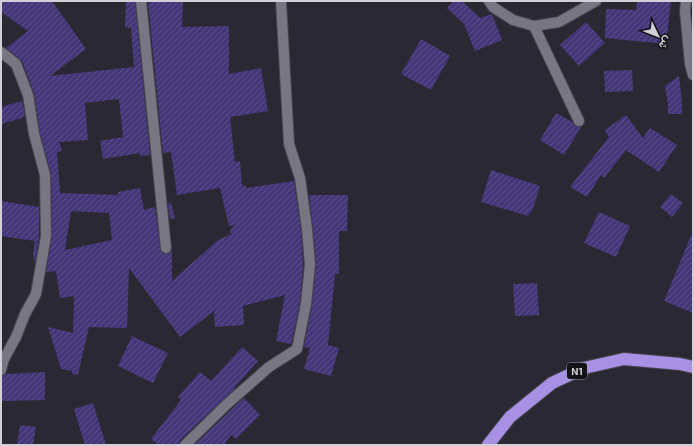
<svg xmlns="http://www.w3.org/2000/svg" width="694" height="446" font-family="'Exo 2',Vazirmatn,sans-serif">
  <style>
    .building { fill: url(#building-hatch); fill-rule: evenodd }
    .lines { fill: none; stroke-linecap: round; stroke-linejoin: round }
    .minor-casing { stroke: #48464f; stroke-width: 12 }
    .highway-casing { stroke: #48464f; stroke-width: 14 }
    .minor { stroke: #787682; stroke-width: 10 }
    .highway { stroke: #a890e5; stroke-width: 12 }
    .labels { text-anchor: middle; stroke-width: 3; stroke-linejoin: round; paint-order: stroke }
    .shield { fill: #131217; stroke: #98979d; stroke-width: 1 }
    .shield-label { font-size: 10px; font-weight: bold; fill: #d1d0d7 }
  </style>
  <defs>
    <pattern id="building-hatch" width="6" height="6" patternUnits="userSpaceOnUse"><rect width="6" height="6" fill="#453679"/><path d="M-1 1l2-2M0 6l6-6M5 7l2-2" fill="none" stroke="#5f528b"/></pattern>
  </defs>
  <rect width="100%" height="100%" fill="#2a2933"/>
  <!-- building -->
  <g class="building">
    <path d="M1 1H52L86 49 50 76 134 67 131 28 125 27 126 1H135L150 155 140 156V153L103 159 100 141 123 137 119 99 85 103 88 140 59 142 62 151 57 152 60 193 118 195V192L140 188 144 210 155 207 161 251 163 254H166L169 253 172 251V281L218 240 231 234 230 230 235 225 229 226 220 188 177 195 171 152 163 153 148 1H183L182 27 229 26V74L261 68 268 111 230 117 235 162 240 161 242 186 245 185 246 188 294 181 301 230 303 264 300 303 291 344 276 341 285 295 243 306 244 325 215 327 214 311 180 337 129 268 127 328 89 327 78 375 72 374V371L61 369 48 327 73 333 74 296 60 298 56 271 46 272 52 236 51 173 40 133 34 93 22 61 6 48 28 31 1 12ZM71 211 109 213 112 240 65 250Z"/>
    <path d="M454 1H462L480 18 492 14 502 40 475 51 464 24 447 8Z"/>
    <path d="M637 1H671L666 44 605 38 606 9 636 10Z"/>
    <path d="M586 22 605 43 579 66 560 45Z"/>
    <path d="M421 39 450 56 431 90 401 74Z"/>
    <path d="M632 70 633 91 605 92 604 71Z"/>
    <path d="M679 76 682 102V114H668V105L665 86Z"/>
    <path d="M22 101 25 116 22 118 1 124V107Z"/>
    <path d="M556 113 572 122 576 127H581L564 155 540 140Z"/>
    <path d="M626 115 643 138 650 128 677 145 659 172 626 150 604 178 601 175 587 197 570 187 609 137 605 130Z"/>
    <path d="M491 170 540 186 533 209 528 216 481 202Z"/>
    <path d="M671 194 683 203 672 217 660 207Z"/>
    <path d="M309 195H348L347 231H339V274H335L328 345 339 348 331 376 304 369 310 348 304 347 312 305 316 265 313 228Z"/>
    <path d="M1 201 39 207V236L35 263 33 253 35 241 1 236Z"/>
    <path d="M171 203 175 218 170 219 168 204Z"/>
    <path d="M599 212 630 226 616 257 584 243Z"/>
    <path d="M693 231V313L664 301Z"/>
    <path d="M537 283 539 315 515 316 513 284Z"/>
    <path d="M132 336 168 353 153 383 118 366Z"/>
    <path d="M242 347 258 361 234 388 235 389 180 440 179 445H159L151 439 181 400 178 397 200 372 211 381Z"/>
    <path d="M45 372V400L2 401V376L6 374Z"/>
    <path d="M244 398 260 415 236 439 231 435 224 445H194Z"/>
    <path d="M93 403 106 445H85L74 409Z"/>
    <path d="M20 425 36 427 33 445H17Z"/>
  </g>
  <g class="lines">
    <!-- minor casing -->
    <g class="minor-casing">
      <g id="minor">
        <path d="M141 1 166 248"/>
        <path d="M489 1 493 7 513 20 534 26 559 22 596 1"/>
        <path d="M686 1 685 11 690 64 693 75"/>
        <path d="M534 26 579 121"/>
        <path d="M1 52 16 64 28 95 34 134 45 175 46 236 36 294 25 314 16 337 4 359 1 370"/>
        <path d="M185 445 226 405 269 367 297 349 306 304 310 264 307 229 300 178 289 144 281 1"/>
      </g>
    </g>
    <!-- highway casing -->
    <g class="highway-casing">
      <path id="highway" d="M488 445 510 417 552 383 584 368 624 359 680 364 693 367"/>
    </g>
    <!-- minor -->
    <use href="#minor" class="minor"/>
    <!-- highway -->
    <use href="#highway" class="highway"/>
  </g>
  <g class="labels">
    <!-- shield labels -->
    <rect class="shield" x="567" y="363" width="20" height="16" rx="3"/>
    <g class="shield-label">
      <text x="577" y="375">N1</text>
    </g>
  </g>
  <!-- border -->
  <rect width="694" height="446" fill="none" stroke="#d1d0d7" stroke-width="4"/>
  <!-- north arrow -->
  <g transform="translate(658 36) rotate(133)" stroke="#131217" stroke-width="3" paint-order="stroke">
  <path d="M0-3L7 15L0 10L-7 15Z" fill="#d1d0d7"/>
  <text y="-6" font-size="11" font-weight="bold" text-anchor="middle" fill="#d1d0d7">ش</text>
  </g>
</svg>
